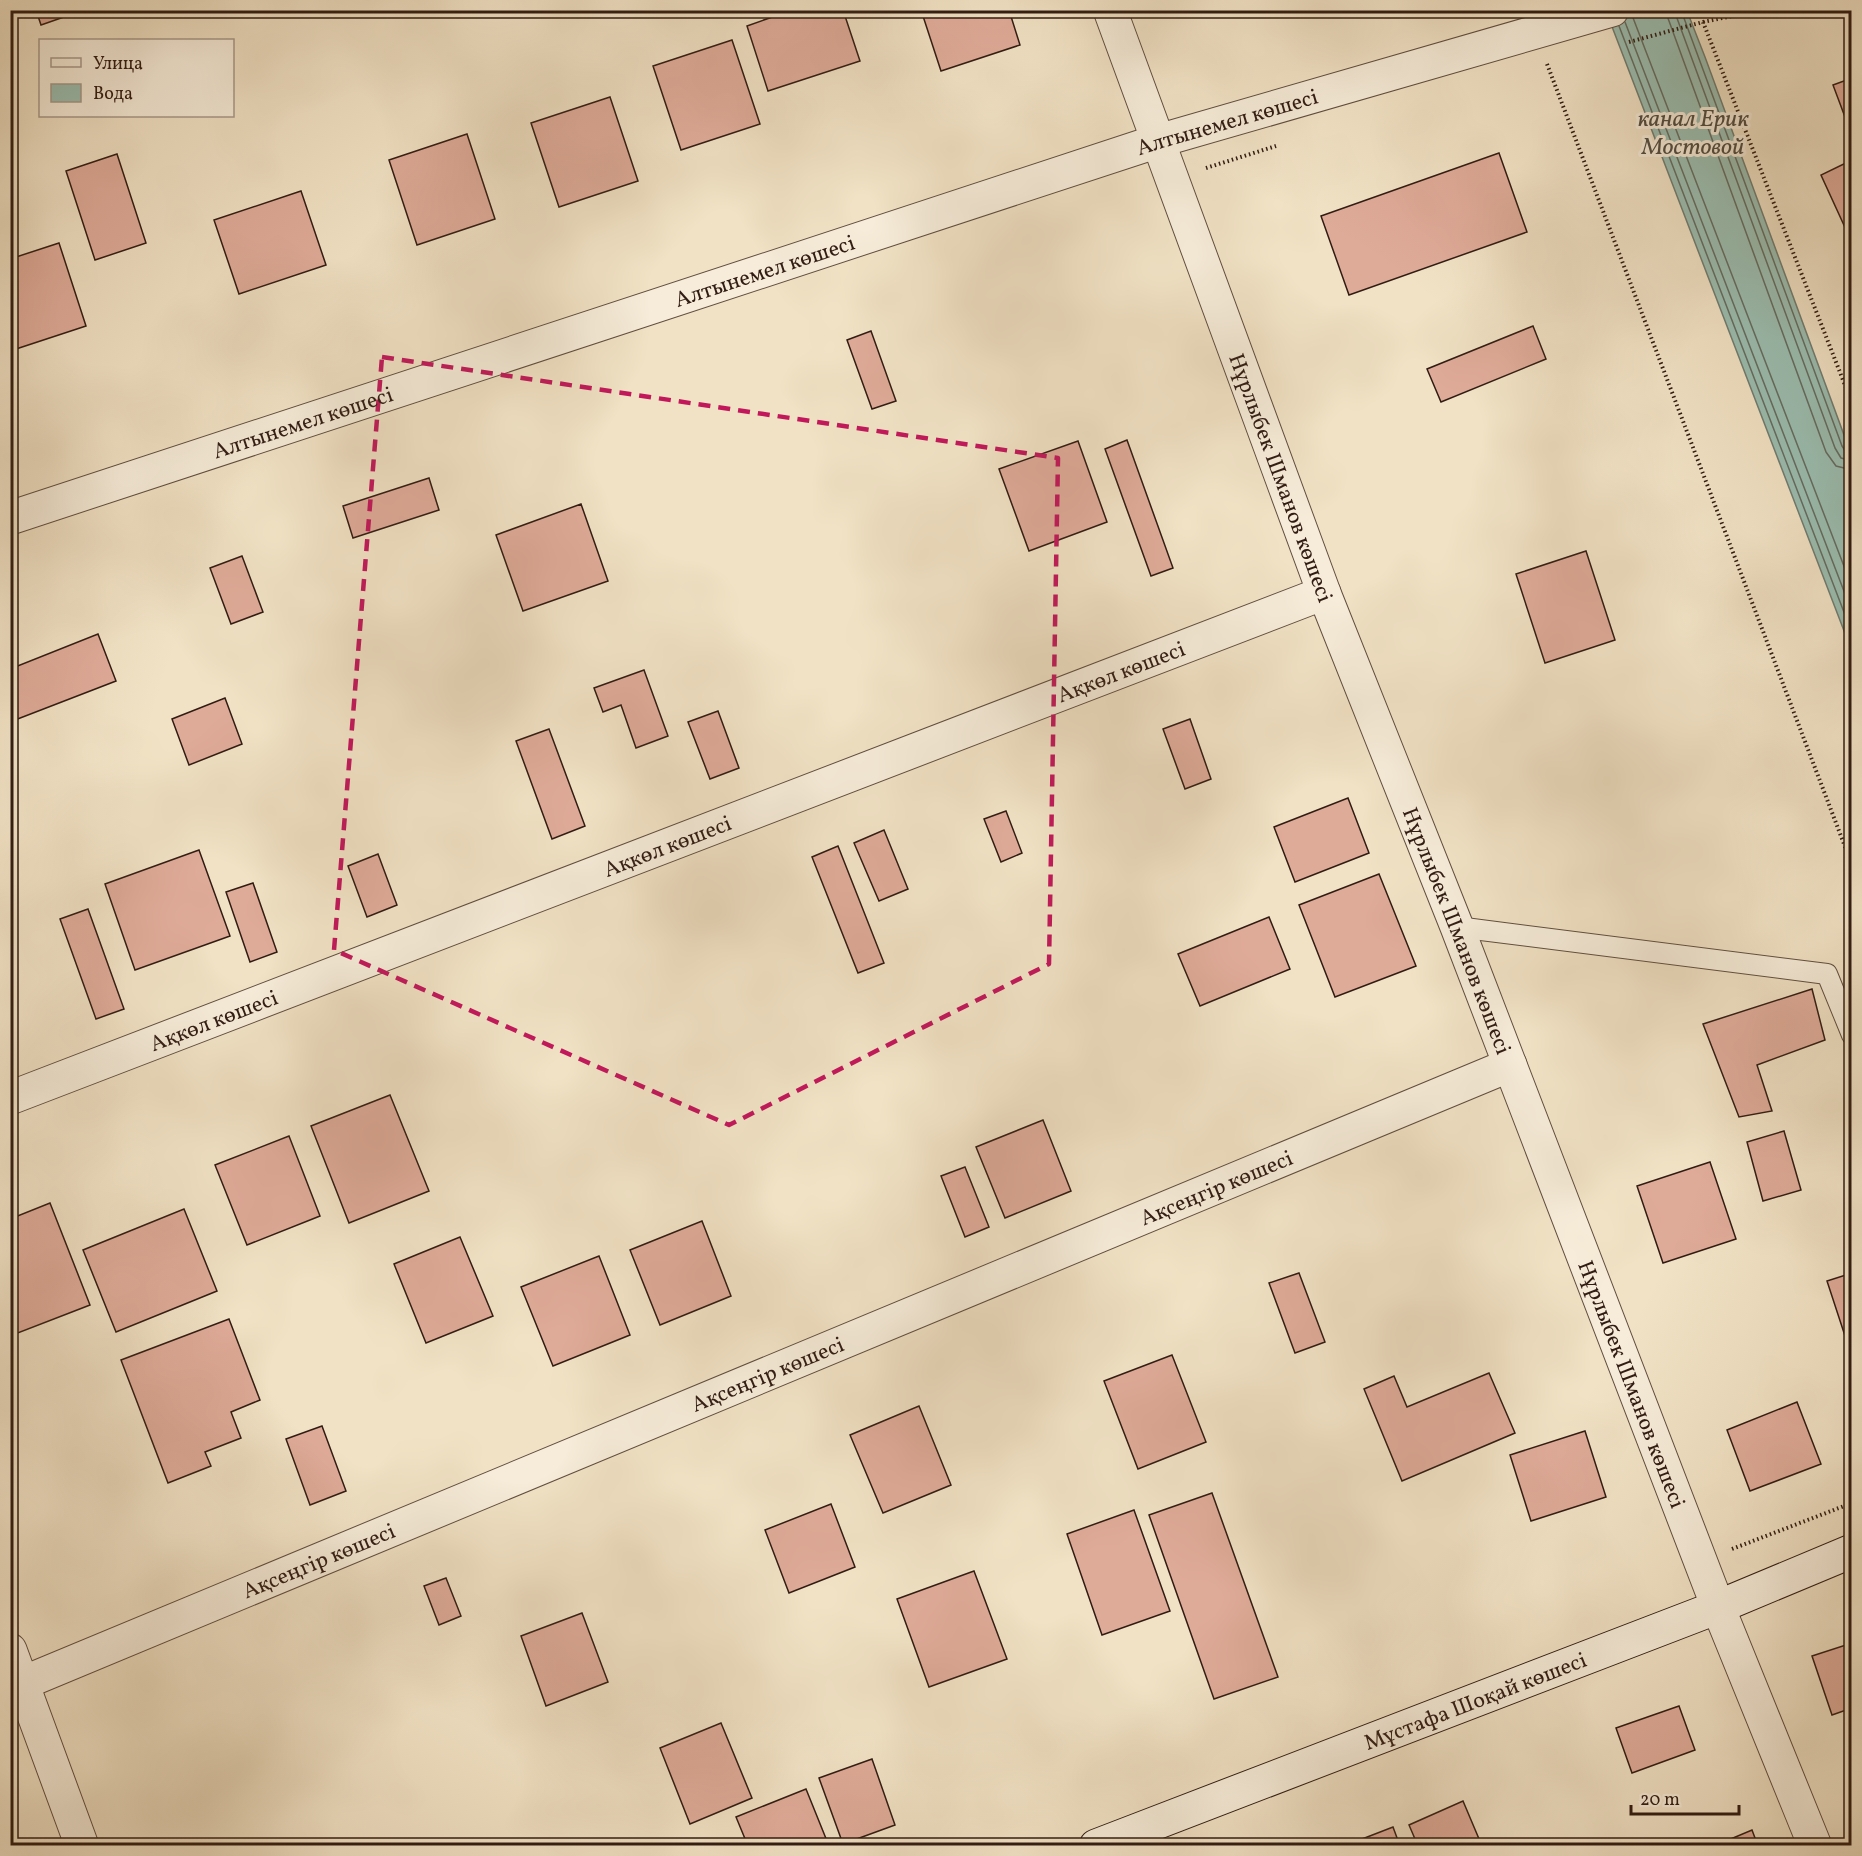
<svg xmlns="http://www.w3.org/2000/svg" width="1862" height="1856" font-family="Vollkorn,serif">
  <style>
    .water { fill: #9bbeb1; stroke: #717d72; stroke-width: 1.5 }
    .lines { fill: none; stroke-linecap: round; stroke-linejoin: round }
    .shore { stroke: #666d62; stroke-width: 1.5 }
    .building { fill: #dfab99; stroke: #311c13; stroke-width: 1.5 }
    .lane-casing { stroke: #614e40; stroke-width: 22 }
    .street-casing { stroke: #614e40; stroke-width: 35 }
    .secondary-casing { stroke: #311c13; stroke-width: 35 }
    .path { stroke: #311c13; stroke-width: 4; stroke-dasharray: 1.5 3; stroke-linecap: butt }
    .lane { stroke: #f6ecd9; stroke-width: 20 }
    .street { stroke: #f6ecd9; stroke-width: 33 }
    .secondary { stroke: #f6ecd9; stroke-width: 33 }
    .marked { fill: none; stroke: #c2185b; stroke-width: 4.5; stroke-dasharray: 12 8; stroke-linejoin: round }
    .labels { text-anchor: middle; stroke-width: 6; stroke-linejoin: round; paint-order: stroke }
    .street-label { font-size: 22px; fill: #311c13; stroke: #f6ecd9 }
    .water-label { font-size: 24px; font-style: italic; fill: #514d42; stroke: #f6ecd9 }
  </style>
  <rect width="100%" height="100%" fill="#f1e2c5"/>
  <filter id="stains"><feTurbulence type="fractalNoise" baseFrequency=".00333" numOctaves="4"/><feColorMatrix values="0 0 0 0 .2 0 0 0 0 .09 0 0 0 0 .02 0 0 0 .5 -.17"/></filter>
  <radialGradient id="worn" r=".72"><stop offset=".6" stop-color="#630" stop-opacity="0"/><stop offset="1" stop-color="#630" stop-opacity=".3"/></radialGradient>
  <!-- water -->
  <path class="water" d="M1606 11H1687L1705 57 1851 454V649Z"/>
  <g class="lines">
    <!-- shore -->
    <g class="shore">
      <path d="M1630 10 1852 587"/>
      <path d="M1665 10 1826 452 1836 466 1852 470"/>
      <path d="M1674 10 1835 448 1841 458 1852 461"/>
      <path d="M1681 10 1842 446 1846 452 1852 454"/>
      <path d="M1625 22 1852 612"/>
      <path d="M1619 26 1852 633"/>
    </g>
  </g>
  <!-- building -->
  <g class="building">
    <path d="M36 10H84L41 25Z"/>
    <path d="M792 10H843L860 61 768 91 747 26Z"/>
    <path d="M921 10H1009L1020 45 941 71Z"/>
    <path d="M732 40 760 124 681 150 653 66Z"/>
    <path d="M1852 78V124L1848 125 1833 85Z"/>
    <path d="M610 97 638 181 559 207 531 123Z"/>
    <path d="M467 134 495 219 417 245 389 160Z"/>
    <path d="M1499 153 1527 232 1349 295 1321 216Z"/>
    <path d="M117 154 146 243 95 260 66 171Z"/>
    <path d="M1852 160V232L1848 234 1821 175Z"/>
    <path d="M301 191 326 265 239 294 214 220Z"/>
    <path d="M59 243 86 326 16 349 10 334V259Z"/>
    <path d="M1533 326 1546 359 1441 402 1427 369Z"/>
    <path d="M871 331 896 401 872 409 847 340Z"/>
    <path d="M1127 440 1173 568 1151 576 1105 449Z"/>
    <path d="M1078 441 1107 522 1029 551 999 469Z"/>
    <path d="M429 478 439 510 353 538 343 506Z"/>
    <path d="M581 504 608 581 523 611 496 535Z"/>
    <path d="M1586 551 1615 640 1545 663 1516 574Z"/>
    <path d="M242 556 263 612 231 624 210 568Z"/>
    <path d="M98 634 116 681 15 720 10 708V669Z"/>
    <path d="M644 670 668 736 636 748 621 705 603 712 594 688Z"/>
    <path d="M225 698 242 744 189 765 172 719Z"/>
    <path d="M718 711 739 768 710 779 688 722Z"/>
    <path d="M1190 719 1211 779 1185 789 1163 729Z"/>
    <path d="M549 729 585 826 552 839 516 741Z"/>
    <path d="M1348 798 1369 853 1295 882 1274 827Z"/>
    <path d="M1006 811 1022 853 1001 862 984 819Z"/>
    <path d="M884 830 908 889 879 901 854 843Z"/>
    <path d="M838 846 884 963 858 973 812 857Z"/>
    <path d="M199 850 230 936 135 970 105 884Z"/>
    <path d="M378 854 397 905 367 917 348 866Z"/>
    <path d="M1379 874 1416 966 1335 997 1299 905Z"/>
    <path d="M253 883 277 952 250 962 226 892Z"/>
    <path d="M88 909 124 1009 96 1019 60 919Z"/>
    <path d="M1269 917 1290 969 1200 1006 1178 954Z"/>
    <path d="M1812 989 1825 1040 1757 1065 1772 1111 1739 1117 1703 1024Z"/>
    <path d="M390 1095 429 1191 349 1223 311 1126Z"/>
    <path d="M1043 1120 1071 1191 1005 1218 976 1147Z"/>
    <path d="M1784 1131 1801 1190 1763 1201 1747 1142Z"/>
    <path d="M289 1136 320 1216 247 1245 215 1165Z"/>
    <path d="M1710 1162 1736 1239 1663 1263 1637 1186Z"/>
    <path d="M965 1167 989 1227 965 1237 941 1176Z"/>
    <path d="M50 1203 90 1305 10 1336V1219Z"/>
    <path d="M184 1209 217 1291 116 1332 83 1250Z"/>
    <path d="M702 1221 731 1296 660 1325 630 1250Z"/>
    <path d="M460 1237 493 1316 426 1343 394 1264Z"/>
    <path d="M599 1256 630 1335 553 1366 521 1287Z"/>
    <path d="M1299 1273 1325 1342 1295 1353 1269 1283Z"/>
    <path d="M1852 1273V1340L1847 1342 1827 1281Z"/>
    <path d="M229 1319 260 1400 231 1412 241 1438 205 1452 211 1466 168 1483 121 1360Z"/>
    <path d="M1172 1355 1206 1442 1138 1469 1104 1381Z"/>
    <path d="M1489 1373 1515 1433 1402 1481 1364 1389 1394 1376 1407 1407Z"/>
    <path d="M1797 1402 1821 1464 1750 1491 1727 1430Z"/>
    <path d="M919 1406 951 1485 883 1513 850 1435Z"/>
    <path d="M322 1426 346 1491 310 1505 286 1439Z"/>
    <path d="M1585 1431 1606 1497 1531 1521 1510 1455Z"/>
    <path d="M1212 1493 1278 1677 1214 1699 1149 1515Z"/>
    <path d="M831 1504 855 1567 789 1593 765 1530Z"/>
    <path d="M1134 1510 1170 1611 1102 1635 1067 1534Z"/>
    <path d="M974 1571 1007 1659 929 1687 897 1599Z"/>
    <path d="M446 1578 461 1616 439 1625 424 1586Z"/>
    <path d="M582 1613 608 1682 546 1706 521 1636Z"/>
    <path d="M1852 1643V1708L1832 1715 1812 1656Z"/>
    <path d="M1679 1706 1695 1750 1632 1773 1616 1728Z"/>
    <path d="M721 1723 752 1798 690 1824 660 1748Z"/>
    <path d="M872 1759 895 1825 843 1844 819 1778Z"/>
    <path d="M806 1789 829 1846H748L736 1817Z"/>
    <path d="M1463 1801 1482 1846H1418L1409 1825Z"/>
    <path d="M1393 1827 1400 1846H1344Z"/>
    <path d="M1752 1830 1758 1846H1714Z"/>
  </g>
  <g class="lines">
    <!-- lane casing -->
    <g class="lane-casing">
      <path id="lane" d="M1457 927 1827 974 1852 1035"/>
    </g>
    <!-- street casing -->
    <g class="street-casing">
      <g id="street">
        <path id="s1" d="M1110 10 1324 593 1457 927 1718 1607 1815 1846"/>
        <path id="s2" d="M10 518 1158 141 1612 10"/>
        <path id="s3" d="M10 1098 1324 593"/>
        <path d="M10 1650 82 1846"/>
        <path id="s4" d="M23 1683 1510 1065"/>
      </g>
    </g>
    <!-- secondary casing -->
    <g class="secondary-casing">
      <g id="secondary">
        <path id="s5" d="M1096 1846 1718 1607 1852 1551"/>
      </g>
    </g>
    <!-- path -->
    <g class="path">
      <path d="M1703 22 1762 10"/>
      <path d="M1629 42 1703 22 1852 403"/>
      <path d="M1547 64 1852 865"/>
      <path d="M1206 168 1276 146"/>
      <path d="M1732 1549 1852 1503"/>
    </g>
    <!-- lane -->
    <use href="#lane" class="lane"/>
    <!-- street -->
    <use href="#street" class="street"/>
    <!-- secondary -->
    <use href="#secondary" class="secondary"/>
  </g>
  <!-- marked area -->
  <path class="marked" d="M382 357 1058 458 1049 964 729 1125 334 950Z"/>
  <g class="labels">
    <!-- street labels -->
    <g class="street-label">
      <text dy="8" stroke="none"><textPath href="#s2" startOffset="1280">Алтынемел көшесі</textPath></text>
      <text dy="8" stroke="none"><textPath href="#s2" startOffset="794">Алтынемел көшесі</textPath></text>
      <text dy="8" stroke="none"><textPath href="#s2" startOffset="308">Алтынемел көшесі</textPath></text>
      <text dy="8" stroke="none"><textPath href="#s1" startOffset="498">Нұрлыбек Шманов көшесі</textPath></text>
      <text dy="8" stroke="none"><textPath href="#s3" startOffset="1190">Ақкөл көшесі</textPath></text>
      <text dy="8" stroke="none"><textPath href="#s3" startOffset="704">Ақкөл көшесі</textPath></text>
      <text dy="8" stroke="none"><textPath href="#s1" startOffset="984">Нұрлыбек Шманов көшесі</textPath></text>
      <text dy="8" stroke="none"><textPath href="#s3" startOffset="218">Ақкөл көшесі</textPath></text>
      <text dy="8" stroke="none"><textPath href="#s4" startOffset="1292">Ақсеңгір көшесі</textPath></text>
      <text dy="8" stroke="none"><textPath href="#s4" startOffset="806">Ақсеңгір көшесі</textPath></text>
      <text dy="8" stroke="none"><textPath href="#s1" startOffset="1470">Нұрлыбек Шманов көшесі</textPath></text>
      <text dy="8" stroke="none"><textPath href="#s4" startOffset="320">Ақсеңгір көшесі</textPath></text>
      <text dy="8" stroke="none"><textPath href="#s5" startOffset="406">Мұстафа Шоқай көшесi</textPath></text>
    </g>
    <!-- water labels -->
    <g class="water-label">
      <text x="1693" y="126">канал Ерик<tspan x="1693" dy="28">Мостовой</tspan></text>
    </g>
  </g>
  <!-- margin -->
  <rect width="1862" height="1856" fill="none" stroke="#f1e2c5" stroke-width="36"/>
  <rect x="12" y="12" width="1838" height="1832" fill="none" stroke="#311c13" stroke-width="3"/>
  <rect x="18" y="18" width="1826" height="1820" fill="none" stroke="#311c13" stroke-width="1.5"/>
  <!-- legend -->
  <rect x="39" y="39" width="195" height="78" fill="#f6ecd9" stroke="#a7998a" stroke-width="1.5"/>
  <rect x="51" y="58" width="30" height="9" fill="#f6ecd9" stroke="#a7998a" stroke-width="1.5"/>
  <text x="93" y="69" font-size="18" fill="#311c13">Улица</text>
  <rect x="51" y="84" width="30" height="18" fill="#9bbeb1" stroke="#a7998a" stroke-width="1.5"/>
  <text x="93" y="99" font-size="18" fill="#311c13">Вода</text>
  <!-- scale -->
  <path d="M1631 1805v9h108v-9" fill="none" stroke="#311c13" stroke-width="3"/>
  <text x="1640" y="1805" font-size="18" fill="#311c13" stroke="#f6ecd9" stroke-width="4.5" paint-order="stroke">20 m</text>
  <rect width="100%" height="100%" filter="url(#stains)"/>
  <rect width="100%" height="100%" fill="url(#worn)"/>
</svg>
